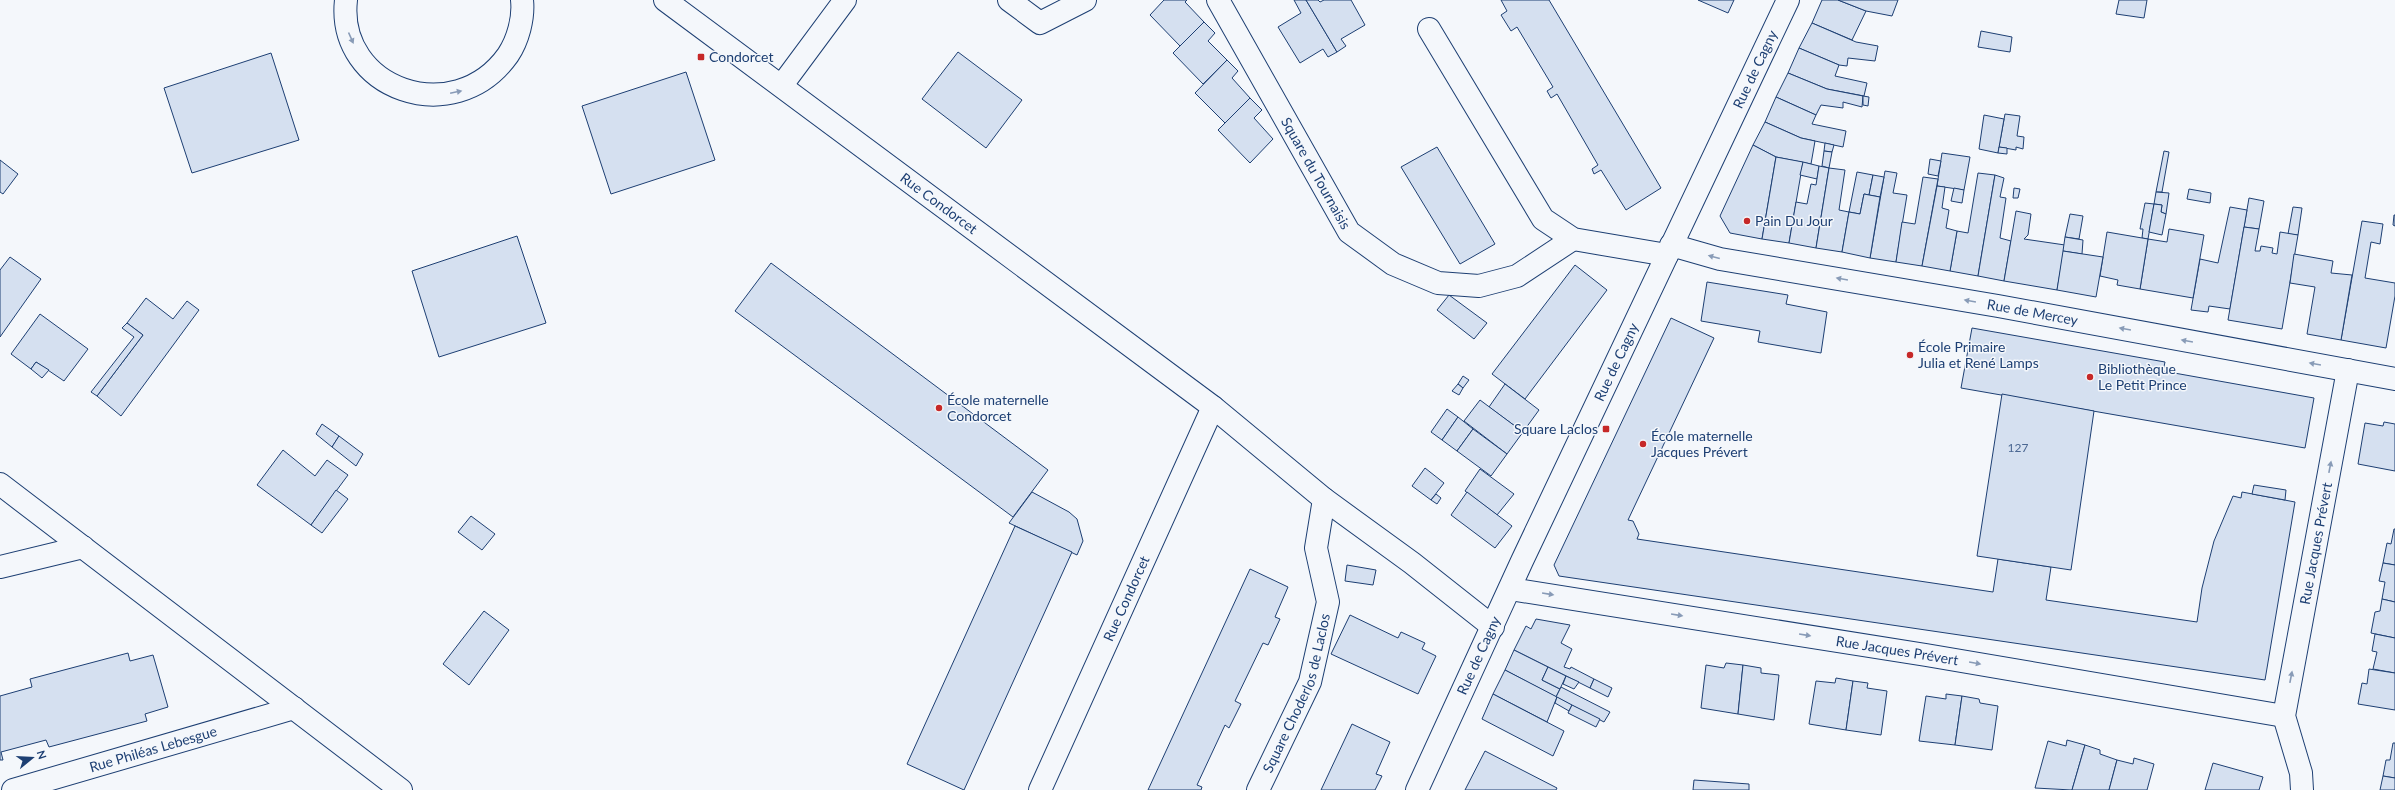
<svg xmlns="http://www.w3.org/2000/svg" width="2395" height="790" font-family="Lato,sans-serif">
  <style>
    .building { fill: #d5e0f0; stroke: #1d3f73 }
    .lines { fill: none; stroke-linecap: round; stroke-linejoin: round }
    .minor-casing { stroke: #1d3f73; stroke-width: 24 }
    .major-casing { stroke: #1d3f73; stroke-width: 24 }
    .minor { stroke: #f4f7fb; stroke-width: 22 }
    .major { stroke: #f4f7fb; stroke-width: 22 }
    .oneway { fill: #889bb7 }
    .poi-dot { fill: #c62828; stroke: #f4f7fb; stroke-width: 1.5 }
    .labels { text-anchor: middle; stroke-width: 3; stroke-linejoin: round; paint-order: stroke }
    .number-label { font-size: 12px; fill: #4b6792 }
    .poi-label { font-size: 14px; fill: #1d3f73; stroke: #f4f7fb; text-anchor: start }
    .street-label { font-size: 14px; fill: #1d3f73; stroke: #f4f7fb }
  </style>
  <rect width="100%" height="100%" fill="#f4f7fb"/>
  <!-- building -->
  <g class="building">
    <path d="M1164 0H1187L1185 2 1204 22 1180 46 1150 15Z"/>
    <path d="M1294 0H1306L1337 52 1328 57 1323 49 1300 63 1278 27 1301 13Z"/>
    <path d="M1306 0H1318L1320 2 1324 0H1351L1365 25 1341 39 1346 46 1337 52Z"/>
    <path d="M1501 0H1549L1661 188 1626 210 1601 170 1594 174 1592 169 1598 165 1557 94 1551 98 1547 91 1553 87 1517 27 1511 31 1501 15 1507 11Z"/>
    <path d="M1698 0H1734L1728 13Z"/>
    <path d="M1822 0H1838L1866 11 1852 40 1812 23Z"/>
    <path d="M1838 0H1898L1892 16 1866 11Z"/>
    <path d="M2119 0H2147L2144 18 2116 14Z"/>
    <path d="M1204 22 1215 33 1208 41 1227 60 1203 84 1173 53Z"/>
    <path d="M1812 23 1856 42 1878 46 1875 61 1848 58 1847 66 1839 65 1799 48Z"/>
    <path d="M1981 31 2012 37 2010 52 1978 47Z"/>
    <path d="M1799 48 1839 65 1835 76 1867 83 1864 96 1827 89 1788 73Z"/>
    <path d="M958 52 1022 100 986 148 922 99Z"/>
    <path d="M271 53 299 140 192 173 164 88Z"/>
    <path d="M1227 60 1238 71 1232 78 1250 98 1225 123 1195 93Z"/>
    <path d="M686 72 715 160 611 194 582 106Z"/>
    <path d="M1788 73 1827 89 1863 96 1862 107 1843 102V108L1821 105 1816 115 1776 97Z"/>
    <path d="M1863 96 1869 97 1868 106 1863 105Z"/>
    <path d="M1776 97 1816 115 1812 124 1846 131 1843 147 1801 138 1765 122Z"/>
    <path d="M1250 98 1262 110 1254 118 1273 139 1250 163 1218 130Z"/>
    <path d="M2005 114 2020 116 2017 136 2024 137 2023 149 2016 147V150L1999 147Z"/>
    <path d="M1984 115 2004 119 1998 153 1979 149Z"/>
    <path d="M1765 122 1801 138 1815 141 1811 164 1776 157 1753 145Z"/>
    <path d="M1825 143 1834 145 1832 152 1824 151Z"/>
    <path d="M1753 145 1776 157 1762 239 1730 233 1720 216Z"/>
    <path d="M1437 147 1495 244 1460 264 1401 167Z"/>
    <path d="M1999 147 2007 148V154L1998 153Z"/>
    <path d="M1824 151 1832 152 1829 168 1822 166Z"/>
    <path d="M2164 151 2169 152 2162 192H2156Z"/>
    <path d="M1942 153 1970 157 1964 190 1937 186Z"/>
    <path d="M1776 157 1803 162 1789 243 1762 239Z"/>
    <path d="M1930 159 1941 161 1938 176 1928 174Z"/>
    <path d="M0 160 18 174 3 194 0 192Z"/>
    <path d="M1803 162 1819 166 1817 179 1800 175Z"/>
    <path d="M1819 166 1829 168 1816 248 1789 243 1796 202 1807 204 1811 184 1816 185Z"/>
    <path d="M1829 168 1845 170 1839 210 1849 212 1842 252 1816 248Z"/>
    <path d="M1885 171 1897 173 1893 193 1907 195 1896 262 1870 258Z"/>
    <path d="M1857 172 1873 175 1869 195 1864 194 1860 214 1849 212Z"/>
    <path d="M1978 173 1995 175 1978 276 1950 271 1957 231 1968 233Z"/>
    <path d="M1873 175 1884 177 1880 197 1869 195Z"/>
    <path d="M1995 175 2004 178 2000 197 2006 198 2000 238 2011 241 2004 281 1978 276Z"/>
    <path d="M1923 177 1938 179 1922 266 1896 262 1902 222 1915 224Z"/>
    <path d="M1937 186 1945 187 1942 208 1949 210 1946 228 1957 231 1950 271 1922 266Z"/>
    <path d="M1954 188 1964 190 1962 203 1951 201Z"/>
    <path d="M2014 188 2020 189 2018 198H2013Z"/>
    <path d="M2189 189 2211 193 2210 203 2187 199Z"/>
    <path d="M2156 192 2169 193 2166 214 2161 212 2162 205 2154 204Z"/>
    <path d="M1864 194 1880 197 1870 258 1842 252 1849 212 1860 214Z"/>
    <path d="M2249 198 2264 201 2259 229 2244 227Z"/>
    <path d="M2145 203 2154 204 2148 239 2142 238 2143 229H2140Z"/>
    <path d="M2154 204 2162 205 2161 212 2166 214 2162 235 2149 232Z"/>
    <path d="M2230 207 2247 210 2230 309 2209 306 2208 312 2191 310 2200 259 2218 263Z"/>
    <path d="M2293 207 2302 208 2298 235 2288 234Z"/>
    <path d="M2016 211 2031 214 2028 235 2024 239 2065 245 2057 290 2004 281Z"/>
    <path d="M2070 214 2083 216 2079 239 2065 237Z"/>
    <path d="M2394 215H2395V226L2393 225Z"/>
    <path d="M2362 221 2383 224 2380 244 2371 242 2365 278 2395 283V296L2386 348 2341 340Z"/>
    <path d="M2244 227 2259 229 2255 251H2260L2261 246 2273 248 2272 253 2277 254 2280 232 2298 235 2282 329 2228 320Z"/>
    <path d="M2169 229 2204 235 2193 298 2140 289 2148 239 2167 242Z"/>
    <path d="M2107 232 2148 239 2140 289 2117 285 2118 280 2100 276Z"/>
    <path d="M517 236 546 323 439 357 412 271Z"/>
    <path d="M2065 237 2083 240 2082 254 2063 251Z"/>
    <path d="M2063 251 2103 257 2096 297 2057 290Z"/>
    <path d="M2294 254 2333 261 2331 273 2352 275 2341 340 2307 334 2315 287 2290 283Z"/>
    <path d="M10 257 41 279 0 337V270Z"/>
    <path d="M771 263 1048 470 1013 517 735 311Z"/>
    <path d="M1575 265 1607 290 1525 399 1492 374Z"/>
    <path d="M1707 282 1788 295 1786 304 1827 312 1821 353 1758 342 1760 331 1701 321Z"/>
    <path d="M1449 295 1487 323 1474 339 1437 310Z"/>
    <path d="M146 298 173 319 187 301 199 310 121 416 97 396 143 335 127 323Z"/>
    <path d="M40 314 88 349 64 381 36 362 31 369 11 354Z"/>
    <path d="M1671 318 1714 338 1628 520 1633 521 1639 534 1637 539 1993 592 1998 559 2051 567 2046 600 2197 622 2202 588 2214 541 2233 496 2241 498 2242 492 2295 502 2265 680 1559 576 1554 565Z"/>
    <path d="M127 323 143 335 97 396 91 392 134 337 122 328Z"/>
    <path d="M1972 328 2165 362 2163 371 2314 398 2305 448 1961 388Z"/>
    <path d="M36 362 49 370 42 378 31 369Z"/>
    <path d="M1463 376 1469 380 1463 388 1458 384Z"/>
    <path d="M1458 384 1463 388 1459 395 1452 391Z"/>
    <path d="M1505 384 1539 410 1523 432 1489 407Z"/>
    <path d="M2002 394 2094 411 2071 570 1977 556Z"/>
    <path d="M1480 400 1523 432 1507 454 1464 421Z"/>
    <path d="M1447 409 1458 417 1442 440 1431 432Z"/>
    <path d="M1458 417 1473 429 1457 451 1442 440Z"/>
    <path d="M2384 422 2395 424V471L2358 464 2365 423 2383 426Z"/>
    <path d="M322 424 339 436 332 447 316 434Z"/>
    <path d="M1473 429 1507 454 1491 476 1457 451Z"/>
    <path d="M339 436 363 454 356 466 332 447Z"/>
    <path d="M283 450 315 476 327 460 348 475 311 525 257 485Z"/>
    <path d="M1425 468 1444 483 1431 500 1412 486Z"/>
    <path d="M1480 469 1514 494 1497 515 1465 491Z"/>
    <path d="M2254 485 2286 490 2285 500 2252 494Z"/>
    <path d="M336 490 348 499 322 533 311 525Z"/>
    <path d="M1032 492 1069 512 1077 519 1083 541 1077 555 1009 523Z"/>
    <path d="M1467 492 1512 526 1495 548 1451 515Z"/>
    <path d="M1436 494 1441 498 1437 504 1431 500Z"/>
    <path d="M471 516 495 534 482 550 458 532Z"/>
    <path d="M1015 526 1072 552 964 790 907 764Z"/>
    <path d="M2394 529H2395V565L2383 563 2387 543 2391 544Z"/>
    <path d="M2383 563 2395 565V602L2382 599 2385 582 2379 581Z"/>
    <path d="M1347 565 1376 570 1373 585 1345 581Z"/>
    <path d="M1250 569 1288 587 1275 617 1280 619 1268 645 1263 643 1235 701 1241 704 1229 728 1225 725 1197 785 1202 787 1201 790H1148Z"/>
    <path d="M2382 599 2395 602V638L2371 633 2375 612 2380 611Z"/>
    <path d="M484 611 509 630 469 685 443 664Z"/>
    <path d="M1350 615 1398 638 1401 632 1425 643 1422 649 1436 656 1418 694 1331 654Z"/>
    <path d="M1536 619 1570 625 1561 643 1572 649 1564 667 1570 669 1571 667 1594 679 1590 688 1514 650 1526 626 1531 629Z"/>
    <path d="M2375 634 2395 638V673L2373 669 2377 652 2372 651Z"/>
    <path d="M1514 650 1548 667 1542 680 1560 689 1556 697 1505 670Z"/>
    <path d="M128 653 130 661 153 655 168 707 145 714 147 721 49 747 46 740 1 752 3 760H0V696L32 687 30 679Z"/>
    <path d="M1726 663 1743 665 1738 714 1701 708 1706 665 1724 668Z"/>
    <path d="M1743 665 1761 668V673L1779 675 1774 720 1738 714Z"/>
    <path d="M1548 667 1566 676 1560 689 1542 680Z"/>
    <path d="M2369 669 2395 673V710L2358 704 2362 683 2367 684Z"/>
    <path d="M1505 670 1557 697 1547 722 1493 694Z"/>
    <path d="M1566 676 1579 682 1574 689 1563 684Z"/>
    <path d="M1836 678 1853 681 1846 730 1809 724 1816 681 1835 683Z"/>
    <path d="M1594 679 1612 688 1608 697 1590 688Z"/>
    <path d="M1853 681 1868 683 1867 688 1887 691 1881 735 1846 730Z"/>
    <path d="M1561 687 1610 712 1604 722 1556 697Z"/>
    <path d="M1493 694 1564 731 1553 756 1482 719Z"/>
    <path d="M1946 694 1962 696 1955 745 1919 741 1926 696 1946 699Z"/>
    <path d="M1962 696 1979 699 1980 703 1998 706 1992 750 1955 745Z"/>
    <path d="M1557 697 1572 705 1569 711 1555 703Z"/>
    <path d="M1572 705 1600 719 1596 727 1568 713Z"/>
    <path d="M1352 724 1390 742 1376 774 1382 776 1375 790H1321Z"/>
    <path d="M2067 740 2085 745 2072 790 2035 788 2048 741 2066 746Z"/>
    <path d="M2393 743H2395V778L2383 776 2386 760H2390Z"/>
    <path d="M2085 745 2100 750V754L2117 760 2109 790H2072Z"/>
    <path d="M1485 751 1557 788 1556 790H1465Z"/>
    <path d="M2134 758 2154 764 2147 790H2109L2117 760 2133 764Z"/>
    <path d="M2213 763 2263 777 2259 790H2205Z"/>
    <path d="M2383 776 2395 778V790H2380Z"/>
    <path d="M1694 780 1749 784V790H1693Z"/>
  </g>
  <g class="lines">
    <!-- minor casing -->
    <g class="minor-casing">
      <g id="minor">
        <path d="M346 0C336 89 454 131 508 55 518 40 524 18 522 0"/>
        <path id="s1" d="M665 0 1213 407 1324 499 1412 563 1493 627"/>
        <path d="M1009 0 1040 23 1085 0"/>
        <path id="s2" d="M1218 0 1349 232 1393 264 1438 283 1479 286 1517 276 1573 239"/>
        <path d="M1429 29 1543 219 1573 239 1667 255"/>
        <path d="M782 85 845 0"/>
        <path id="s3" d="M1671 245 1720 259 1998 306 2395 379"/>
        <path d="M0 484 401 790"/>
        <path d="M0 567 83 547"/>
        <path id="s4" d="M1510 589 1926 655 2284 716"/>
        <path id="s5" d="M13 790 294 708"/>
        <path id="s6" d="M1040 790 1213 407"/>
        <path id="s7" d="M1258 790 1310 682 1328 602 1316 548 1324 499"/>
        <path id="s8" d="M2302 790 2301 773 2284 716 2348 370"/>
      </g>
    </g>
    <!-- major casing -->
    <g class="major-casing">
      <g id="major">
        <path id="s9" d="M1417 790 1522 561 1788 0"/>
      </g>
    </g>
    <!-- minor -->
    <use href="#minor" class="minor"/>
    <!-- major -->
    <use href="#major" class="major"/>
  </g>
  <!-- one-way arrows -->
  <defs><path id="oneway-solid" d="M-6-.8H1V-3.2L6.5 0L1 3.2V.8H-6Z"/></defs>
  <g class="oneway">
    <use href="#oneway-solid" transform="translate(351 38) rotate(66)"/>
    <use href="#oneway-solid" transform="translate(456 92) rotate(-12)"/>
    <use href="#oneway-solid" transform="translate(1714 257) rotate(-165)"/>
    <use href="#oneway-solid" transform="translate(1842 279) rotate(-170)"/>
    <use href="#oneway-solid" transform="translate(1970 301) rotate(-170)"/>
    <use href="#oneway-solid" transform="translate(2125 329) rotate(-170)"/>
    <use href="#oneway-solid" transform="translate(2187 341) rotate(-170)"/>
    <use href="#oneway-solid" transform="translate(2315 364) rotate(-170)"/>
    <use href="#oneway-solid" transform="translate(2330 467) rotate(-79)"/>
    <use href="#oneway-solid" transform="translate(1548 594) rotate(9)"/>
    <use href="#oneway-solid" transform="translate(1677 615) rotate(9)"/>
    <use href="#oneway-solid" transform="translate(1805 635) rotate(9)"/>
    <use href="#oneway-solid" transform="translate(1975 663) rotate(10)"/>
    <use href="#oneway-solid" transform="translate(2291 677) rotate(-79)"/>
  </g>
  <!-- markers -->
  <g class="poi-dot">
    <rect x="697" y="53" width="8" height="8" rx="2"/>
    <circle cx="1747" cy="221" r="4"/>
    <circle cx="1910" cy="355" r="4"/>
    <circle cx="2090" cy="377" r="4"/>
    <circle cx="939" cy="408" r="4"/>
    <rect x="1602" y="425" width="8" height="8" rx="2"/>
    <circle cx="1643" cy="444" r="4"/>
  </g>
  <g class="labels">
    <!-- number labels -->
    <g class="number-label">
      <text x="2018" y="452">127</text>
    </g>
    <!-- poi labels -->
    <g class="poi-label">
      <text x="709" y="62">Condorcet</text>
      <text x="1755" y="226">Pain Du Jour</text>
      <text x="1918" y="352">École Primaire<tspan x="1918" dy="16">Julia et René Lamps</tspan></text>
      <text x="2098" y="374">Bibliothèque<tspan x="2098" dy="16">Le Petit Prince</tspan></text>
      <text x="947" y="405">École maternelle<tspan x="947" dy="16">Condorcet</tspan></text>
      <text x="1598" y="434" text-anchor="end">Square Laclos</text>
      <text x="1651" y="441">École maternelle<tspan x="1651" dy="16">Jacques Prévert</tspan></text>
    </g>
    <!-- street labels -->
    <g class="street-label">
      <text dy="5" stroke="none"><textPath href="#s9" startOffset="796">Rue de Cagny</textPath></text>
      <text dy="5" stroke="none"><textPath href="#s2" startOffset="199">Square du Tournaisis</textPath></text>
      <text dy="5" stroke="none"><textPath href="#s1" startOffset="341">Rue Condorcet</textPath></text>
      <text dy="5" stroke="none"><textPath href="#s3" startOffset="368">Rue de Mercey</textPath></text>
      <text dy="5" stroke="none"><textPath href="#s9" startOffset="472">Rue de Cagny</textPath></text>
      <text dy="5" stroke="none"><textPath href="#s8" startOffset="252">Rue Jacques Prévert</textPath></text>
      <text dy="5" stroke="none"><textPath href="#s6" startOffset="210">Rue Condorcet</textPath></text>
      <text dy="5" stroke="none"><textPath href="#s4" startOffset="392">Rue Jacques Prévert</textPath></text>
      <text dy="5" stroke="none"><textPath href="#s9" startOffset="148">Rue de Cagny</textPath></text>
      <text dy="5" stroke="none"><textPath href="#s7" startOffset="105">Square Choderlos de Laclos</textPath></text>
      <text dy="5" stroke="none"><textPath href="#s5" startOffset="146">Rue Philéas Lebesgue</textPath></text>
    </g>
  </g>
  <!-- north arrow -->
  <g transform="translate(32 758) rotate(72)" stroke="#f4f7fb" stroke-width="3" paint-order="stroke">
  <path d="M0-3L7 15L0 10L-7 15Z" fill="#1d3f73"/>
  <text y="-6" font-size="11" font-weight="bold" text-anchor="middle" fill="#1d3f73">N</text>
  </g>
</svg>
